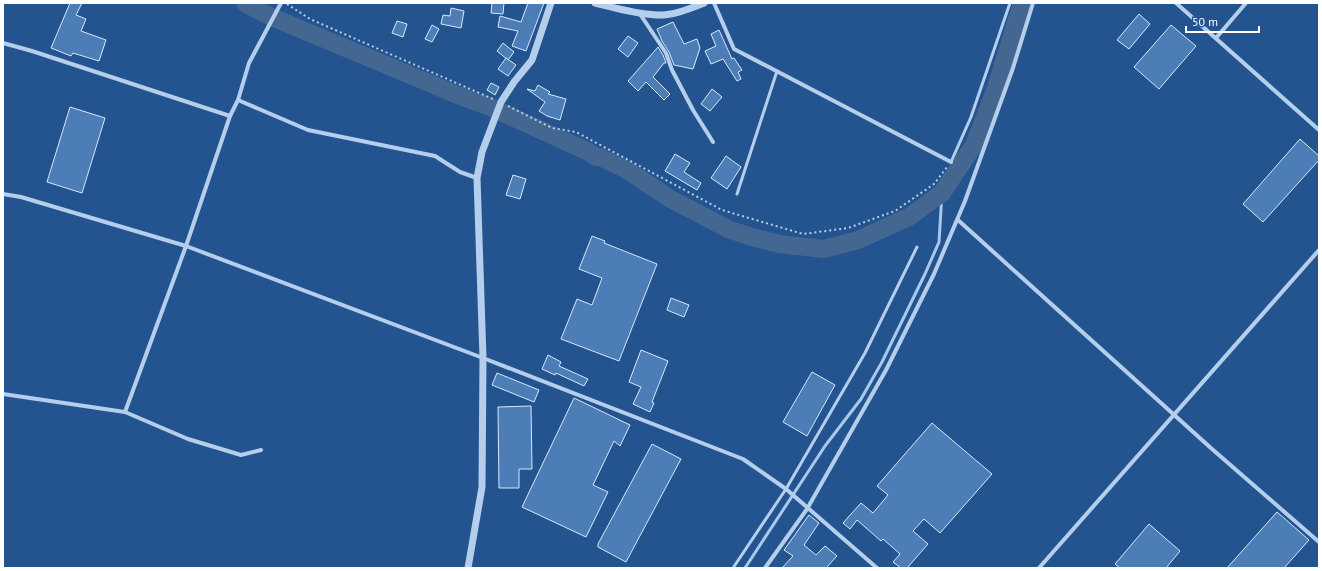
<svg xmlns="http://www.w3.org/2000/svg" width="1322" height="571" font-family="'PT Sans',sans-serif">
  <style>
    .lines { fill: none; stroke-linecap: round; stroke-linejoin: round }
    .stream { stroke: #a8c9ed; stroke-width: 3 }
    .river { stroke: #446791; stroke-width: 18 }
    .building { fill: #4c7db6; stroke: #d9e8f9 }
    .path { stroke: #b4ceec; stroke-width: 2; stroke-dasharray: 2 3; stroke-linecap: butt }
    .service { stroke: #b4ceec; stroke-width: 3 }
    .minor { stroke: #b4ceec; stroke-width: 4 }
    .tertiary { stroke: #b4ceec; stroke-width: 7 }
  </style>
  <rect width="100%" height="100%" fill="#235490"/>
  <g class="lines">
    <!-- stream -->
    <path class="stream" d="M745 568 825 446 861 399 882 362 925 274 939 242 942 193"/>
    <!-- river -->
    <path class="river" d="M245 3 267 15 460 96 488 106 589 152 596 157H600L627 170 669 198 728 229 752 237 779 244 824 249 858 240 909 217 942 193 974 145 996 88 1022 3"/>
  </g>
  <!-- building -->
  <g class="building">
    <path d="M70 3H82L76 15 86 19 81 31 106 40 99 61 73 53 71 56 51 48Z"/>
    <path d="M492 3H504L503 14 491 13Z"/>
    <path d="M528 3H544L526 51 512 46 518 31 498 27 500 16 521 22Z"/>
    <path d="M451 8 464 11 461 28 441 24 443 15 450 16Z"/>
    <path d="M1139 14 1150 24 1129 49 1117 40Z"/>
    <path d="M397 21 407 24 403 37 392 33Z"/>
    <path d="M673 22 684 44 697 39 700 48 693 69 674 65 669 52 662 41 657 29Z"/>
    <path d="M432 25 439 29 432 42 425 39Z"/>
    <path d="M1171 25 1196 46 1159 89 1134 67Z"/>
    <path d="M719 30 732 59 734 58 742 70 738 72 741 79 737 81 723 59 711 64 705 51 716 46 711 34Z"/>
    <path d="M628 36 638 43 628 57 618 49Z"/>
    <path d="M503 43 514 52 508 60 497 51Z"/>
    <path d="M658 47 663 55 666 63H664L653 77 670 94 664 100 646 82 638 91 628 81Z"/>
    <path d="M506 58 516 65 508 76 498 69Z"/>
    <path d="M491 83 499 87 495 95 487 90Z"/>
    <path d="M538 85 550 92 548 94 566 99 560 120 547 116 539 111 545 102 527 89 535 91Z"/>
    <path d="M712 89 722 97 710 111 701 104Z"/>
    <path d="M70 107 105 118 82 193 47 182Z"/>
    <path d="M1300 139 1319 156V160L1263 222 1243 204Z"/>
    <path d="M675 154 690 163 684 172 701 183 697 190 665 171Z"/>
    <path d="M726 156 741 167 727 189 711 178Z"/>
    <path d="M513 175 526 179 520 199 506 195Z"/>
    <path d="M592 236 605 241 604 243 657 264 619 361 561 339 577 299 592 305 602 278 579 269Z"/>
    <path d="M671 298 689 305 684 317 667 310Z"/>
    <path d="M641 350 668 361 652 402 654 403 650 412 633 404 641 387 629 382Z"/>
    <path d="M548 355 561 362 559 366 588 379 584 386 556 373 555 375 542 369Z"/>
    <path d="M812 372 835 385 807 436 783 422Z"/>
    <path d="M497 373 539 390 534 402 492 385Z"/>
    <path d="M574 398 630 425 620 446 614 441 593 485 608 492 586 537 522 507Z"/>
    <path d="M531 406 532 469H519V488H499L498 407Z"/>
    <path d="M932 423 992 474 940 533 924 519 913 531 928 544 907 568H901L893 562 900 554 883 539 881 541 857 520 850 529 843 523 861 503 873 513 888 495 877 486Z"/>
    <path d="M652 444 681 459 626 562 598 547V544Z"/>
    <path d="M1277 512 1309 540 1284 568H1227Z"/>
    <path d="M809 515 819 523 804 545 816 555 825 546 837 556 826 568H782L793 556 784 550Z"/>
    <path d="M1149 524 1180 551 1166 568H1120L1115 564Z"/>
  </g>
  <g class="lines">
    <!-- path -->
    <g class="path">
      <path d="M287 4 310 19 493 99"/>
      <path d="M508 106 552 128 576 132 722 210 803 234 848 228 895 211 934 184 947 167"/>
    </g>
    <!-- service -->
    <g class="service">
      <path d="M951 162 971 117 1010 3"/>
      <path d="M737 194 777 71"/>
      <path d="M733 568 786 489 865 353 917 247"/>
    </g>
    <!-- minor -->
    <g class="minor">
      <path d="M714 3 734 49 951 162"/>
      <path d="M1176 3 1319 130"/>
      <path d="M640 14 666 53 672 70 693 110 713 142"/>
      <path d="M1216 38 1246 3"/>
      <path d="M3 43 32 51 230 116"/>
      <path d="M238 100 308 130 435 156 460 172 477 178"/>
      <path d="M3 194 21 197 186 246 483 358 743 459 786 489 877 568"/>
      <path d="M958 220 1212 449 1319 542"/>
      <path d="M3 394 125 412 188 439 241 455 261 450"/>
      <path d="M125 412 186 246 230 116 238 100 249 63 281 3"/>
      <path d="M765 568 807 509 886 370 934 274 965 201 1013 68 1033 3"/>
      <path d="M1039 568 1319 250"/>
    </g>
    <!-- tertiary -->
    <g class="tertiary">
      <path d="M595 3C615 8 635 14 656 15 672 16 689 9 704 3"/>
      <path d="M468 568 482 487 483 358 477 178 482 152 501 102 514 82 532 60 551 3"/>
    </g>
  </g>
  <!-- border -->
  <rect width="1322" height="571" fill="none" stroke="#ffffff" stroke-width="8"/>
  <!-- scale -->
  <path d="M1186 26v6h73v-6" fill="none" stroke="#ffffff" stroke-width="2"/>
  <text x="1192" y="26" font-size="12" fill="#ffffff" stroke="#235490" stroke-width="3" paint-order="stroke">50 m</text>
</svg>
